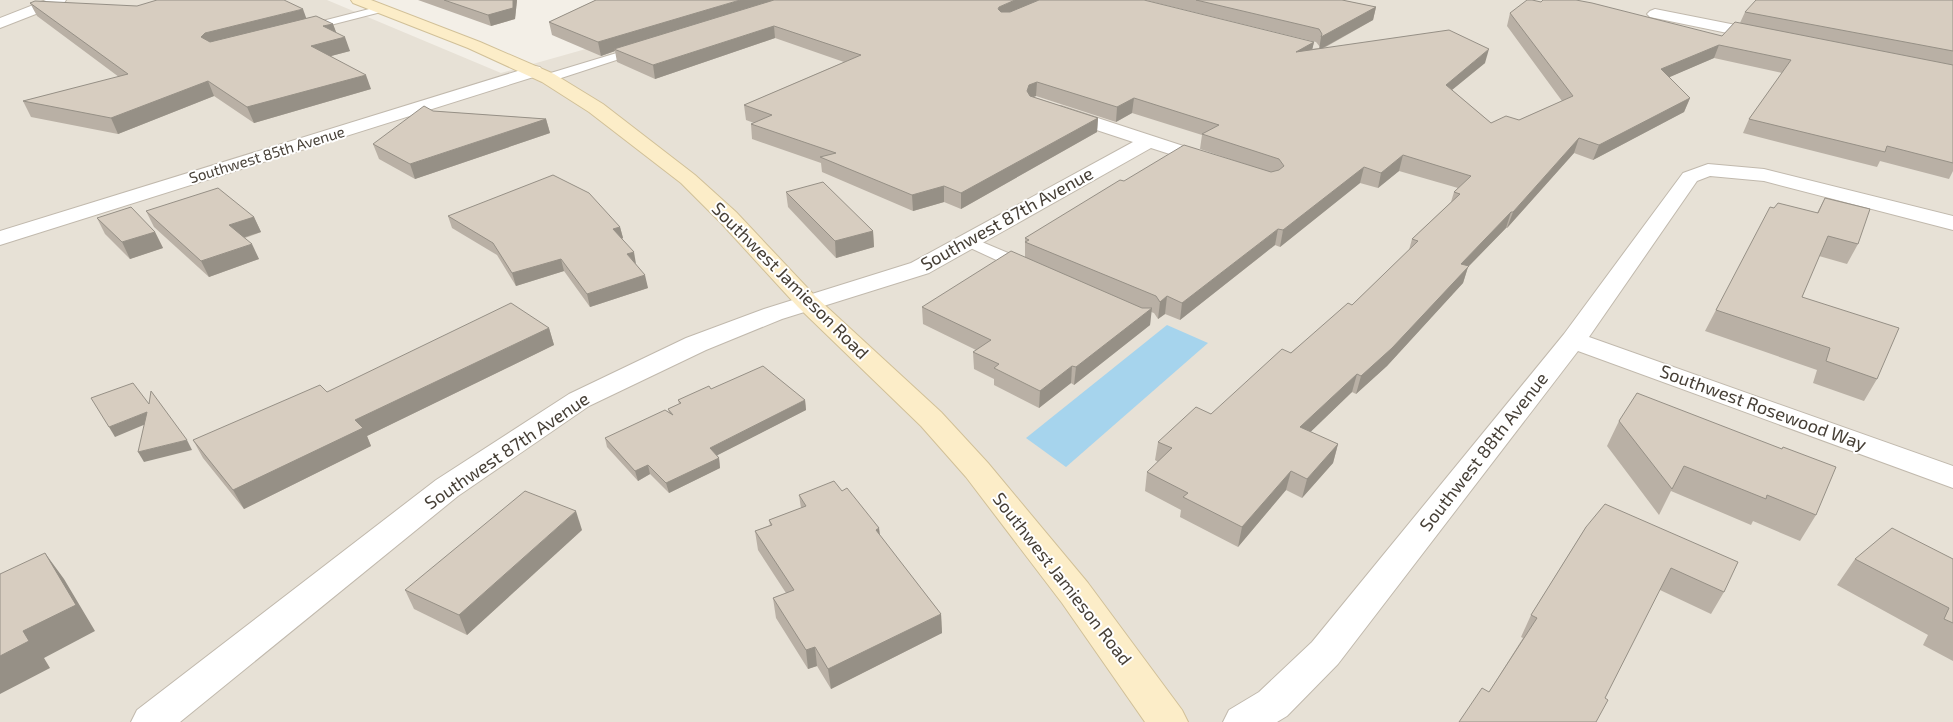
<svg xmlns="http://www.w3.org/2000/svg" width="1953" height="722" font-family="'Exo 2',sans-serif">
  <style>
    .residential { fill: #e7e1d6 }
    .water { fill: #a6d4ed }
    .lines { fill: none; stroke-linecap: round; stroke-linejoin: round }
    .lane-casing { stroke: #c1b9ad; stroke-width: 2 }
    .street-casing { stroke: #c1b9ad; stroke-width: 2 }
    .secondary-casing { stroke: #d1c098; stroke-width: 2 }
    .lane { fill: #fff; fill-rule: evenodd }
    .street { fill: #fff; fill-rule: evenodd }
    .secondary { fill: #fcedc8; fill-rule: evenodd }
    .wall { fill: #b9b0a5 }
    .shaded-wall { fill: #969086 }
    .building { fill: #d7cdc0; stroke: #969086 }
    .labels { text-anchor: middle; stroke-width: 4; stroke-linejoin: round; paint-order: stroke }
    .far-street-label { font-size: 15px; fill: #463f36; stroke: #fff }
    .street-label { font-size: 18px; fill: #463f36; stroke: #fff }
  </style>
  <rect width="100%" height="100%" fill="#f3efe7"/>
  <!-- residential -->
  <path class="residential" d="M0 0H327L501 73 759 0H1953V722H0Z"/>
  <!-- water -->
  <path class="water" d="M1167 325 1208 343 1066 467 1026 438Z"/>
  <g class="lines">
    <!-- lane casing -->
    <g class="lane-casing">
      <g id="lane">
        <path d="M381 6 386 9 385 11 307 31 302 28 303 26Z"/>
        <path d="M640 46 644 47 646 49 644 51 552 81 548 82 542 78 544 75Z"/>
        <path d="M970 237 1032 263 1034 267 1032 271H1020L964 245 962 242 964 239Z"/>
      </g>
    </g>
    <!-- street casing -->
    <g class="street-casing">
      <g id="street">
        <path d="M46 0H66L64 3 0 28V18Z"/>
        <path d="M1655 9 1766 31 1772 33 1774 36 1772 39 1766 41 1650 17 1647 14 1650 11Z"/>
        <path d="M534 66 540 67 543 71 540 75 0 245V231Z"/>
        <path d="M1061 106 1220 158 1223 162 1220 166 1213 168 1151 148 929 273 782 319 706 350 589 406 458 496 180 722H131L137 710 436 480 569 394 686 338 764 309 911 263 1133 142 1054 116 1052 112 1054 108Z"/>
        <path d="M1708 164 1764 169 1953 216V230L1764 181 1710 176 1697 181 1589 337 1953 466V488L1578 351 1338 664 1287 716 1277 722H1223L1229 710 1259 692 1312 642 1564 334 1683 173Z"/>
      </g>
    </g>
    <!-- secondary casing -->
    <g class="secondary-casing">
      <path id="secondary" d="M351 0H371L480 42 554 74 603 104 695 175 736 212 816 297 941 412 988 463 1088 583 1182 710 1188 722H1145L1062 603 966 477 921 426 798 307 720 222 681 183 589 112 542 82 468 48 353 3Z"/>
    </g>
    <!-- lane -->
    <use href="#lane" class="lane"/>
    <!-- street -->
    <use href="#street" class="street"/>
    <!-- secondary -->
    <use href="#secondary" class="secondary"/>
  </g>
  <!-- wall -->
  <g class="wall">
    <path d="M418 0H517L515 19 491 26Z"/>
    <path d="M596 0 1314 42 1312 49 1319 48 1320 47 1316 42 1145 0H1342L1376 7 1373 20 1324 48 1485 63 1452 90 1491 123 1519 120 1562 101 1507 26 1510 13 1722 36 1740 23 1745 12 1953 0V171L1949 179 1880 161 1877 167 1743 133 1749 119 1782 73 1714 58 1669 77 1690 98 1684 112 1593 160 1574 153 1507 228H1506L1468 267 1463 283 1387 366 1356 394 1352 392 1310 432 1338 444 1333 463 1302 498 1286 490 1238 547 1180 517 1181 510 1145 491 1147 472 1158 462 1155 460 1158 442 1211 414 1352 305 1409 250 1412 239 1451 202 1454 192 1458 188 1399 171 1378 188 1360 183 1280 247 1275 245 1180 320 1165 314 1158 319 1154 313 1151 312 1150 325 1074 385 1071 383 1039 408 994 385V379L974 369 973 352 976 350 923 324 922 307 1025 257V238L1124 181 1262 170 1200 149 1202 135 1132 113 1116 122 1036 96 1034 97 1098 118 1097 132 961 209 944 202 913 211 822 172 821 163 752 139 751 124 754 123 746 120 744 105 844 62 775 38 655 79 617 62 615 51 601 56 552 35 549 22Z"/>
    <path d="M30 3 306 18 333 24 336 33 350 51 331 56 371 89 254 123 214 96 118 134 31 117 23 101 119 77 37 16Z"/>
    <path d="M433 111 546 119 550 133 415 179 379 159 373 144Z"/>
    <path d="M786 192 873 231 874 247 836 258 788 207Z"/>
    <path d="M1825 198 1858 244 1847 264 1819 256 1802 297 1877 379 1864 401 1813 383 1817 370 1705 331 1716 310 1774 208 1817 213Z"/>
    <path d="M146 211 254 217 261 232 245 238 259 259 209 277 154 227Z"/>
    <path d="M448 216 620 227 623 238 622 239 636 264 648 288 590 307 564 271 516 286 497 255 452 228Z"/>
    <path d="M97 218 155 232 163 248 130 259 105 234Z"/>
    <path d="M549 328 554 345 367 436 371 446 244 509 203 458 193 440 327 392Z"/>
    <path d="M711 389 805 400 806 410 717 455 719 458 720 468 669 493 650 474 638 481 607 447 605 438 669 412 668 409 679 404 678 400Z"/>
    <path d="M1619 421 1816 515 1800 541 1753 521 1751 525 1671 491 1659 515 1607 446Z"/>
    <path d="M842 491 879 528 880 536 941 614 942 633 831 689 817 666 808 669 776 618 773 598 786 593 758 550 755 531 770 525 769 520 801 508 799 495Z"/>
    <path d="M1586 527 1724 592 1711 614 1660 590 1489 692 1523 638 1521 637 1531 615Z"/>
    <path d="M582 530 467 635 414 609 405 590Z"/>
    <path d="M1855 559H1953V661L1923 645 1928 635 1837 585Z"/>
  </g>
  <!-- shaded-wall -->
  <g class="shaded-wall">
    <path d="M513 0H517L515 19 491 26 488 15Z"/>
    <path d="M740 0H781L614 49 615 51 601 56 598 42Z"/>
    <path d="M1015 0H1042L999 19 998 9 999 7Z"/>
    <path d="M1376 7 1373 20 1319 50 1321 37Z"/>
    <path d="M303 9 308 23 207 51 201 37 205 33Z"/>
    <path d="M333 24 338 37 323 26Z"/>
    <path d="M774 26 775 38 655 79 653 65Z"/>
    <path d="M345 37 350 51 316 60 311 46Z"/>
    <path d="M1314 42 1311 55 1296 52Z"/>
    <path d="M1719 45 1714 58 1656 83 1661 69Z"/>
    <path d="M1489 49 1485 63 1442 98 1446 85Z"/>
    <path d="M366 75 371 89 254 123 247 107Z"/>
    <path d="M208 81 214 96 118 134 111 118Z"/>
    <path d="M1037 82 1036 96 1028 99 1027 91 1029 85Z"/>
    <path d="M1134 98 1132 113 1116 122 1117 107Z"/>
    <path d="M1690 98 1684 112 1593 160 1599 145Z"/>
    <path d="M1098 118 1097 132 961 209V193Z"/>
    <path d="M546 119 550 133 415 179 410 164Z"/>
    <path d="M1579 138 1574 153 1507 228 1513 212Z"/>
    <path d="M1403 155 1399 171 1378 188 1381 173Z"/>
    <path d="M1364 167 1360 183 1280 247 1283 230Z"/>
    <path d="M944 186V202L913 211 912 195Z"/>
    <path d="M1511 212 1506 228 1468 267 1463 283 1387 366 1356 394 1361 376 1461 264Z"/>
    <path d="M254 217 261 232 236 240 229 225Z"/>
    <path d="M620 227 623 238 616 240 613 229Z"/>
    <path d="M1278 229 1275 245 1180 320 1182 303Z"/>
    <path d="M873 231 874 247 836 258 835 241Z"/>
    <path d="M155 232 163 248 130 259 122 242Z"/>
    <path d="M252 244 259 259 209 277 201 261Z"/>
    <path d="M634 252 636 264 627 254Z"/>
    <path d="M561 259 564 271 516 286 512 273Z"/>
    <path d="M645 275 648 288 590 307 587 294Z"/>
    <path d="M1167 296 1165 314 1158 319 1160 302Z"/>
    <path d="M1152 308 1150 325 1074 385 1076 367Z"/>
    <path d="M549 328 554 345 367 436 371 446 244 509 233 490 355 420Z"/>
    <path d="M1072 366 1071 383 1039 408 1040 391Z"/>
    <path d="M1357 374 1352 392 1296 446 1300 427Z"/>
    <path d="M805 400 806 410 712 458 710 448Z"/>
    <path d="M147 412 153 421 115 437 109 427Z"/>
    <path d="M187 440 192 450 144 462 138 452Z"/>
    <path d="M1338 444 1333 463 1302 498 1307 479Z"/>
    <path d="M719 458 720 468 669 493 666 483Z"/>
    <path d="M648 465 650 474 638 481 635 471Z"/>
    <path d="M1291 471 1286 490 1238 547 1242 527Z"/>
    <path d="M576 511 582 530 467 635 459 615Z"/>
    <path d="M879 528 881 547 876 530Z"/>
    <path d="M45 553 64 579 95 631 44 658 50 668 0 694V656L23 631Z"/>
    <path d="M941 614 942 633 831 689 828 669Z"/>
    <path d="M815 647 817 666 808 669 806 650Z"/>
  </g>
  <!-- building -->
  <g class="building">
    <path d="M157 0H284L303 9 205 33 201 37 210 42 316 16 333 24 323 26 345 37 311 46 366 75 247 107 208 81 111 118 23 101 128 74 30 3 35 1 137 6Z"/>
    <path d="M444 0H513V8L488 15Z"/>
    <path d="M596 0H740L598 42 549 22Z"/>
    <path d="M774 0H1015L999 7 998 9 1001 12H1010L1039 0H1144L1314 42 1296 52 1449 30 1489 49 1446 85 1491 123 1506 116 1519 120 1573 96 1510 13 1527 0H1532L1541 2 1543 0H1576L1592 3 1722 36 1735 22 1953 65V163L1887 146 1885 152 1749 119 1791 60 1719 45 1661 69 1690 98 1599 145 1579 138 1513 212H1511L1461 264 1469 266 1392 348 1361 376 1357 374 1300 427 1338 444 1307 479 1291 471 1242 527 1183 497 1188 493 1147 472 1172 448 1158 442 1196 407 1211 414 1282 349 1291 353 1348 303 1352 305 1418 241 1412 239 1460 194 1454 192 1471 176 1403 155 1381 173 1364 167 1283 230 1278 229 1182 303 1167 296 1160 302 1156 296 1025 242 1029 240 1025 238 1120 180 1124 181 1184 145 1271 172 1279 170 1284 166 1279 159 1202 134 1219 125 1134 98 1117 107 1037 82 1029 85 1027 91 1030 96 1098 118 961 193 944 186 912 195 820 157 836 153 751 124 772 115 744 105 861 55 774 26 653 65 614 49Z"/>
    <path d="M1196 0H1342L1376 7 1321 37 1322 34 1319 29Z"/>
    <path d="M1756 0H1953V51L1745 12Z"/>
    <path d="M424 106 433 111 546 119 410 164 373 144Z"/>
    <path d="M553 175 589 193 620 227 613 229 634 252 627 254 645 275 587 294 561 259 512 273 493 243 448 216Z"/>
    <path d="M823 182 873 231 835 241 786 192Z"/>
    <path d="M218 188 254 217 229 225 252 244 201 261 146 211Z"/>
    <path d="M1825 198 1870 209 1858 244 1828 236 1802 297 1899 328 1877 379 1826 361 1830 348 1716 310 1770 207 1774 208 1778 203 1818 213Z"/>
    <path d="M131 207 155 232 122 242 97 218Z"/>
    <path d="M1011 251 1142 308H1152L1076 367 1072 366 1040 391 994 368 999 364 973 352 991 340 922 307Z"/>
    <path d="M511 303 549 328 355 420 363 428 233 490 193 440 320 385 327 392Z"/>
    <path d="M763 366 805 400 710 448 719 458 666 483 648 465 635 471 605 438 665 410 673 415 668 409 681 403 678 400 709 386 711 389Z"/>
    <path d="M133 383 149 404 151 391 187 440 138 452 147 412 109 427 91 398Z"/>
    <path d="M1637 393 1782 449 1783 447 1836 467 1816 515 1767 495 1766 499 1684 466 1672 489 1619 421Z"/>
    <path d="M834 481 842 491 847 488 879 528 876 530 941 614 828 669 815 647 806 650 773 598 794 590 755 531 772 525 769 520 806 506 799 495Z"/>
    <path d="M525 491 576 511 459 615 405 590Z"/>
    <path d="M1605 504 1738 562 1724 592 1671 568 1605 698 1608 700 1596 722H1459L1482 688 1489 692 1537 618 1531 615 1586 527Z"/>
    <path d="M1892 528 1953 559V623L1944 619 1949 608 1855 559Z"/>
    <path d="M45 553 76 605 23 631 29 641 0 656V574Z"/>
  </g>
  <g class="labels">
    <!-- far-street labels -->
    <g class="far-street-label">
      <text transform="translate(267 155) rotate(-17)" y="5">Southwest 85th Avenue</text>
    </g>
    <!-- street labels -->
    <g class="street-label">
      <text transform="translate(1007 219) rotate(-29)" y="6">Southwest 87th Avenue</text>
      <text transform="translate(790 281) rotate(45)" y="6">Southwest Jamieson Road</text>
      <text transform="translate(1763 408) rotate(20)" y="6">Southwest Rosewood Way</text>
      <text transform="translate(507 451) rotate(-34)" y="6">Southwest 87th Avenue</text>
      <text transform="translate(1484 452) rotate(-52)" y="6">Southwest 88th Avenue</text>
      <text transform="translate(1062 579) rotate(52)" y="6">Southwest Jamieson Road</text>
    </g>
  </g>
</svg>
